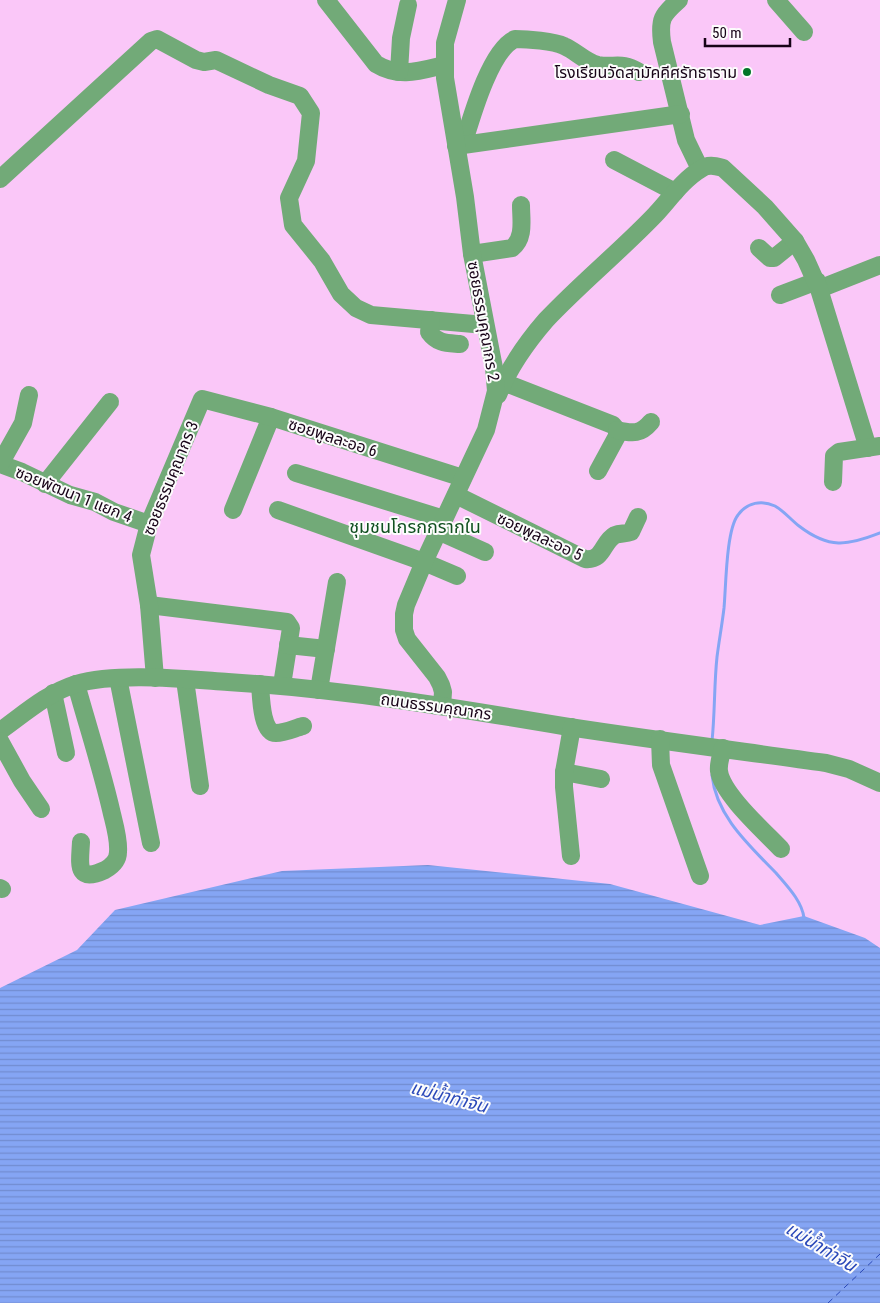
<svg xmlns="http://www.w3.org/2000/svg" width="880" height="1303" font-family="'Roboto Condensed','Noto Sans Thai',sans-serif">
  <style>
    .water { fill: url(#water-rules) }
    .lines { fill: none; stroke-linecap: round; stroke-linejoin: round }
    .stream { stroke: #85a5f4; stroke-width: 3 }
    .ferry { stroke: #2b49b9; stroke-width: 1; stroke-dasharray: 6 5; stroke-linecap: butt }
    .minor { stroke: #72aa78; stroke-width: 18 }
    .poi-dot { fill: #037529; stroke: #fcfcfc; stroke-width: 2 }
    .labels { text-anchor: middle; stroke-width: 4; stroke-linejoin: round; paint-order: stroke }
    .poi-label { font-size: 16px; fill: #170317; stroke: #fcfcfc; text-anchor: end }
    .street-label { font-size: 16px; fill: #170317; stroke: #fcfcfc }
    .neighbourhood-label { font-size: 18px; fill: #115020; stroke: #fcfcfc }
    .water-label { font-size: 18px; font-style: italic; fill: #2b49b9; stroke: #fcfcfc }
  </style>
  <defs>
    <pattern id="water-rules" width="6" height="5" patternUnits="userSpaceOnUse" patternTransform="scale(1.25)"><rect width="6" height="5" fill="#85a5f4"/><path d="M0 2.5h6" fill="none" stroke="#728cd0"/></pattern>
  </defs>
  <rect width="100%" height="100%" fill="#fac7f8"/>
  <!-- water -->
  <path class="water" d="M428 865 610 884 760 925 804 916 865 938 880 948V1303H0V988L77 950 115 910 282 871Z"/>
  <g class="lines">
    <!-- stream -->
    <g class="stream">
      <path d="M712 741C715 713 714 685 717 657 719 641 722 625 724 608 726 587 726 530 738 515 747 502 762 500 775 506 784 511 791 520 799 526 829 549 847 546 880 533"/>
      <path d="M712 775C716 816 749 845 776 873 787 886 802 901 804 918"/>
    </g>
    <!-- ferry -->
    <path class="ferry" d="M828 1303 880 1254"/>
    <!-- minor -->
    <g class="minor">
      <path d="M326 0 376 64C399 78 419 71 444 65"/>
      <path d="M679 0C662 15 659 19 662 42L686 140 700 169"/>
      <path d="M776 0 804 32"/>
      <path d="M399 72 401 38 408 5"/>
      <path d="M463 145C471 119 490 50 515 39 527 39 554 41 564 46 576 51 585 62 598 65 615 68 621 61 639 72"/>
      <path d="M456 146 681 114"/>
      <path d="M614 160 675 192"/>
      <path d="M0 179 151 41 157 39 196 60 204 62 216 60 269 85 300 96 311 113 306 161 289 198 293 225 322 261 341 294 356 308 371 315 485 325"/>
      <path d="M759 248 770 258H774L795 241"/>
      <path d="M472 254 512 248C525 238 521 220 521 205"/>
      <path d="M819 289 880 265"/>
      <path d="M780 295 817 281"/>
      <path d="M431 320 429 332C438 344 447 343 460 344"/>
      <path d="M503 382 613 425 617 430V436L598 471"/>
      <path d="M498 395C509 367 527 342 546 320 580 284 618 253 652 218 667 203 682 180 701 169 708 164 715 166 723 168L765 207 795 241 806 260 819 289 868 448"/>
      <path d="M617 430C633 434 641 434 651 422"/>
      <path d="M0 464 22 472 70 495 95 502 114 512 149 524"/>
      <path d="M0 464 23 423 29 395"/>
      <path d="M296 473 444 519"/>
      <path d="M833 482 834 456 839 452 880 446"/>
      <path d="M45 484 110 402"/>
      <path d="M456 495 585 559C604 561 602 542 615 535 620 533 626 534 631 532L638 517"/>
      <path d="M233 510 271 417"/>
      <path d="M278 510 424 562 457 576"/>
      <path d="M438 531 485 552"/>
      <path d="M149 605 287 622 291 628 282 685"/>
      <path d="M288 645 326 649"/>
      <path d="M118 678 151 843"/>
      <path d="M155 678 149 605 141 555 149 524 202 399 271 417 463 478"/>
      <path d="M185 680 200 786"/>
      <path d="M76 684C88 727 102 770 112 814 115 826 119 840 118 852 118 860 112 866 105 870 75 884 80 863 81 842"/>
      <path d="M260 684C261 695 261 733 276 733 285 733 295 728 303 726"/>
      <path d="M319 690 337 582"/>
      <path d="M53 693 66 753"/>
      <path d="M442 706 443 692 441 685 437 677 407 639 404 630V614L406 605 424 562 486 430 496 391 494 368 472 254 465 197 445 78V43L457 0"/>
      <path d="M0 731C24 714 47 693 76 684 117 672 184 679 228 682 343 689 456 708 569 727 654 740 740 751 826 763L849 769 880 783"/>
      <path d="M660 739 661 765 700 876"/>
      <path d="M0 741 22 781 41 809"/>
      <path d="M723 748C721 756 718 763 719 771 722 794 765 832 781 849"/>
      <path d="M564 772 601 779"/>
      <path d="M571 856 564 787V772L572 727"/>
      <path d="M0 888 2 889"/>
    </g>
  </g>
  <!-- markers -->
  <circle class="poi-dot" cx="747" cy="72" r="5"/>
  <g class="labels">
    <!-- poi labels -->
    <g class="poi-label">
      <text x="737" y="78">โรงเรียนวัดสามัคคีศรัทธาราม</text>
    </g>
    <!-- street labels -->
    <g class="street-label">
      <text transform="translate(484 321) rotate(80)" y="6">ซอยธรรมคุณากร 2</text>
      <text transform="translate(333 437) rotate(18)" y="6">ซอยพูลละออ 6</text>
      <text transform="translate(170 478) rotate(-68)" y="6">ซอยธรรมคุณากร 3</text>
      <text transform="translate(74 494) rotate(22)" y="6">ซอยพัฒนา 1 แยก 4</text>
      <text transform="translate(540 536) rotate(25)" y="6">ซอยพูลละออ 5</text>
      <text transform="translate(436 706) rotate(8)" y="6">ถนนธรรมคุณากร</text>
    </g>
    <!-- neighbourhood labels -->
    <g class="neighbourhood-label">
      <text x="415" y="533">ชุมชนโกรกกรากใน</text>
    </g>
    <!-- water labels -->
    <g class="water-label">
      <text transform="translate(449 1097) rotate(15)" y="6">แม่น้ำท่าจีน</text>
      <text transform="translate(821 1247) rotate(31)" y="6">แม่น้ำท่าจีน</text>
    </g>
  </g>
  <!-- scale -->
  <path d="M705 38v8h85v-8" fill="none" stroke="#170317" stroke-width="2.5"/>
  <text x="712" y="38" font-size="15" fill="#170317" stroke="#fcfcfc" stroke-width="4" paint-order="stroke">50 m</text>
</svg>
